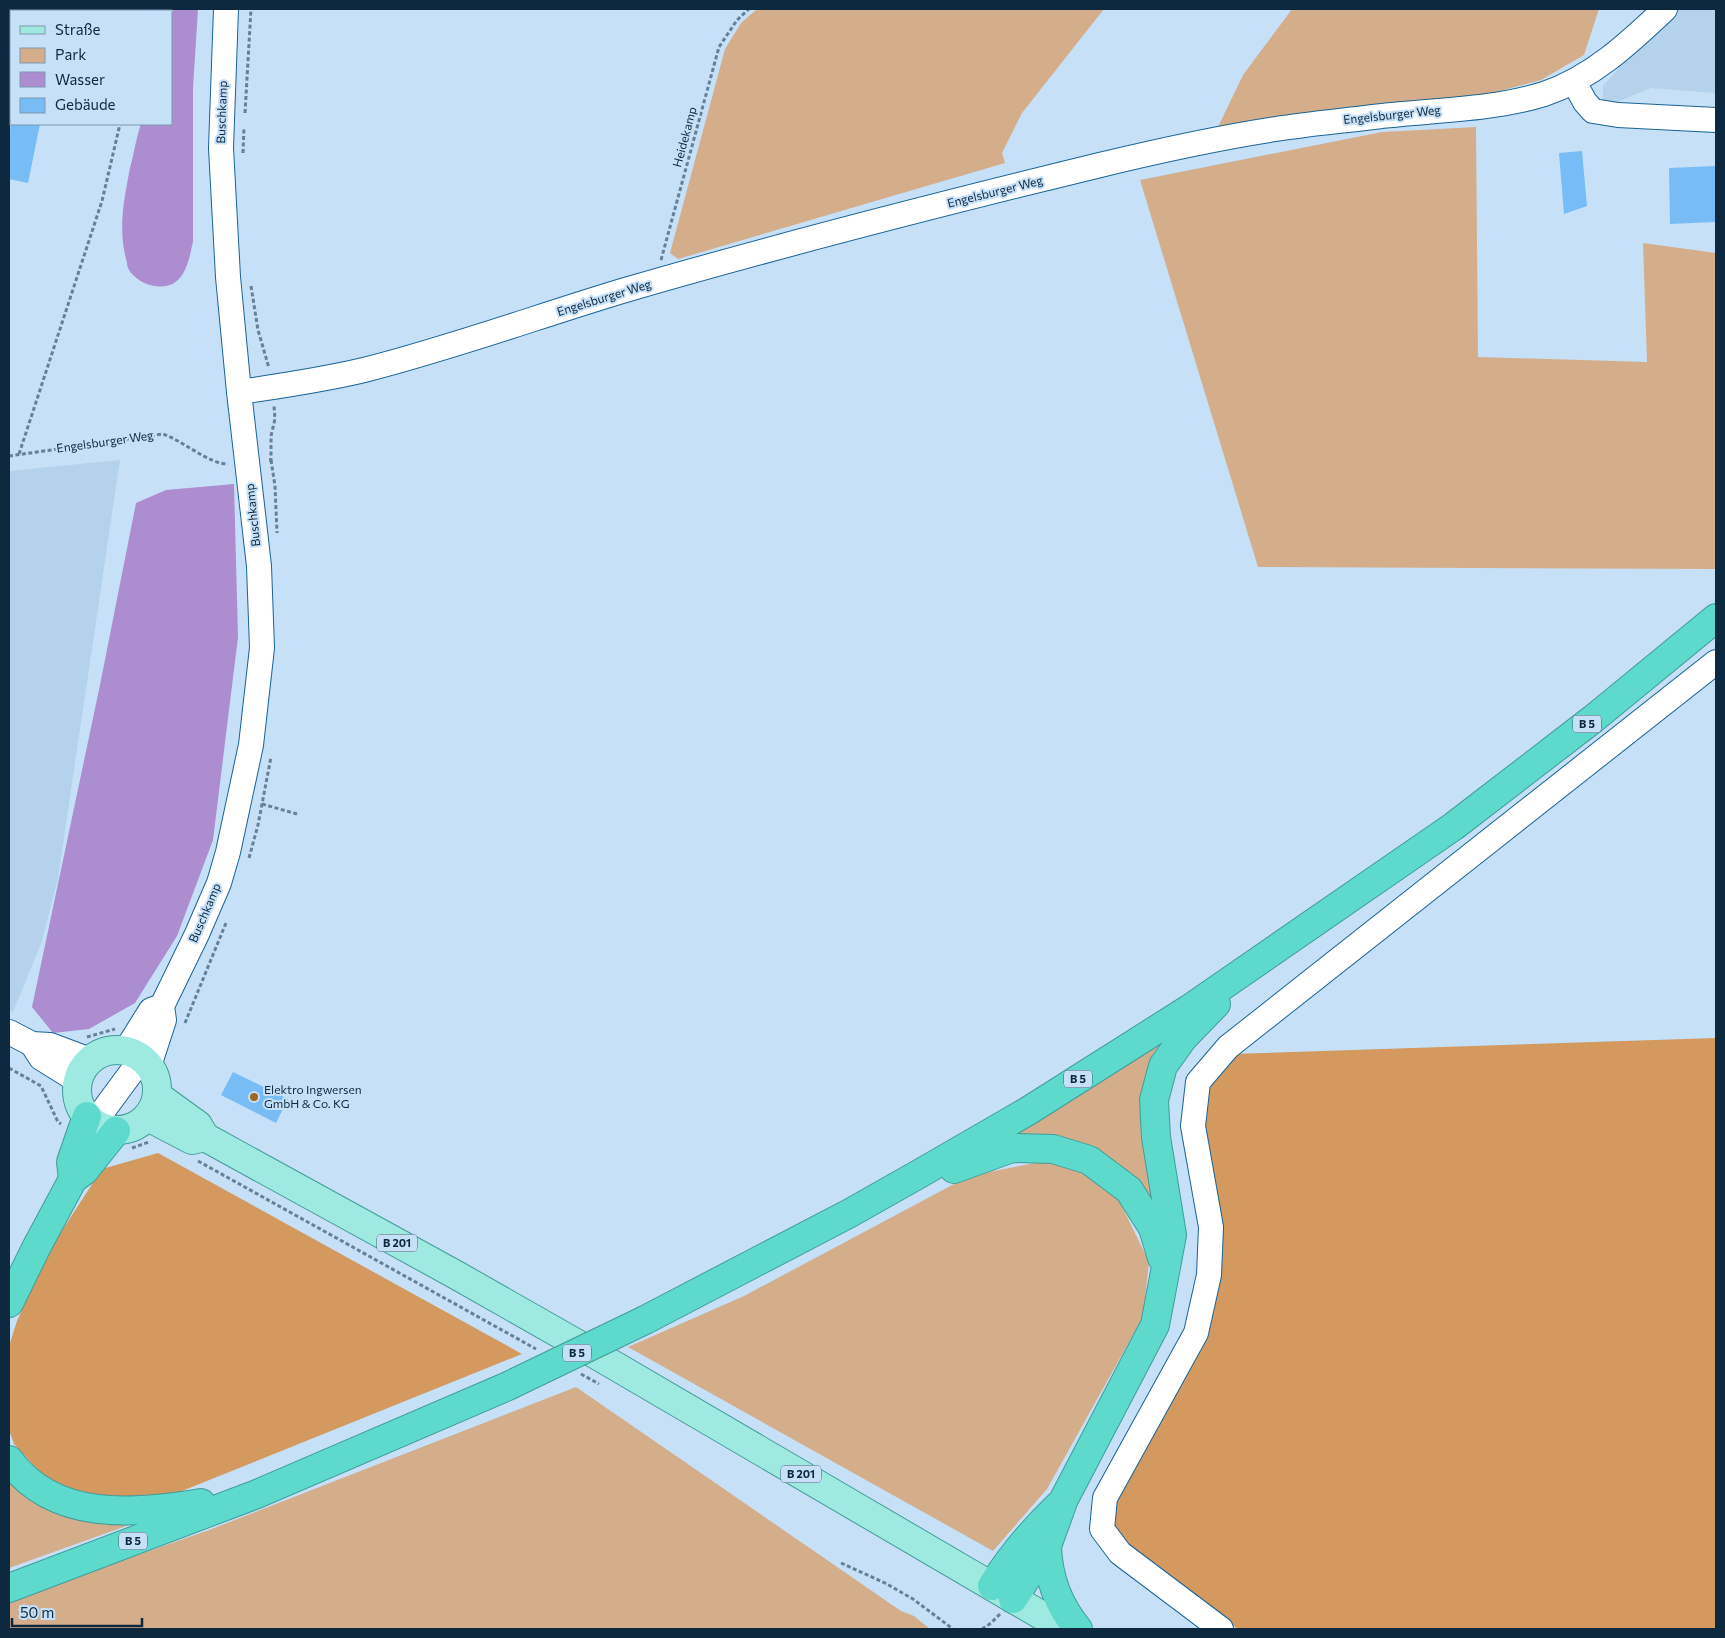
<svg xmlns="http://www.w3.org/2000/svg" width="1725" height="1638" font-family="Commissioner,sans-serif">
  <style>
    .built { fill: #b5d2ec }
    .green { fill: #d4ae8b }
    .forest { fill: #d3995f }
    .water { fill: #ac8dd0 }
    .building { fill: #77bcf5 }
    .lines { fill: none; stroke-linecap: round; stroke-linejoin: round }
    .minor-casing { stroke: #196396; stroke-width: 26 }
    .major-casing { stroke: #419c9a; stroke-width: 30 }
    .highway-casing { stroke: #419c9a; stroke-width: 30 }
    .path { stroke: #658198; stroke-width: 3; stroke-dasharray: 4 2.5; stroke-linecap: butt }
    .minor { stroke: #fff; stroke-width: 24 }
    .major { stroke: #9ee9e0; stroke-width: 28 }
    .highway { stroke: #5ddacb; stroke-width: 28 }
    .highway-bridge-casing { stroke: #419c9a; stroke-width: 30; stroke-linecap: butt }
    .highway-bridge { stroke: #5ddacb; stroke-width: 28 }
    .poi-dot { fill: #9f6524; stroke: #c6e0f8; stroke-width: 2 }
    .labels { text-anchor: middle; stroke-width: 4; stroke-linejoin: round; paint-order: stroke }
    .shield { fill: #c6e0f8; stroke: #446076; stroke-width: 1 }
    .shield-label { font-size: 11px; font-weight: bold; fill: #0c293f }
    .street-label { font-size: 12px; fill: #0c293f; stroke: #c6e0f8 }
    .poi-label { font-size: 12px; fill: #0c293f; stroke: #c6e0f8; text-anchor: start }
  </style>
  <rect width="100%" height="100%" fill="#c6e0f8"/>
  <!-- built -->
  <g class="built">
    <path d="M1672 9H1716V93L1651 88 1610 105 1603 103V86Z"/>
    <path d="M120 460 58 878 42 941 13 1012 9 1010V471Z"/>
  </g>
  <!-- green -->
  <g class="green">
    <path d="M757 9H1104L1022 113 1002 153 1005 163 678 259 670 253 725 49 741 23Z"/>
    <path d="M1292 9H1599L1584 55 1541 80 1492 93 1218 127 1243 75Z"/>
    <path d="M1476 127 1478 357 1647 362 1643 243 1716 253V569L1258 567 1140 180 1382 132Z"/>
    <path d="M1177 1028 1152 1074 1163 1233 1130 1176 1094 1146 1042 1137 989 1145Z"/>
    <path d="M1045 1161 1082 1172 1118 1198 1149 1262 1143 1317 1047 1489 993 1551 628 1347 744 1296 969 1176Z"/>
    <path d="M576 1387 901 1611 914 1616 930 1629H9V1600L209 1530Z"/>
    <path d="M9 1474 31 1497 69 1518 129 1525 9 1568Z"/>
  </g>
  <!-- forest -->
  <g class="forest">
    <path d="M1716 1038V1628L1714 1629H1238L1124 1547 1108 1526 1113 1502 1203 1334 1200 1125 1205 1084 1233 1054Z"/>
    <path d="M158 1153 522 1354 157 1501 79 1494 48 1481 14 1444 9 1430V1346L17 1321 48 1252 102 1169Z"/>
  </g>
  <!-- water -->
  <g class="water">
    <path d="M174 9H198L193 88V241C188 267 182 293 150 285 144 284 132 276 129 270 127 267 127 262 126 259 118 228 124 199 130 168 134 154 136 138 141 124H171V15Z"/>
    <path d="M234 484 238 637 213 840 177 936 135 1003 89 1029 53 1033 32 1007 100 685 136 503 166 490Z"/>
  </g>
  <!-- building -->
  <g class="building">
    <path d="M11 124H40L28 183 9 179V135Z"/>
    <path d="M1582 151 1587 206 1564 214 1559 153Z"/>
    <path d="M1716 166V222L1670 224 1669 168Z"/>
    <path d="M233 1072 288 1099 276 1123 221 1095Z"/>
  </g>
  <g class="lines">
    <!-- minor casing -->
    <g class="minor-casing">
      <g id="minor">
        <path d="M1574 82 1585 102 1593 111 1618 115 1716 120"/>
        <path d="M239 392C281 386 322 380 364 370 451 348 536 317 622 291 780 245 940 204 1100 165 1158 151 1217 138 1276 129 1308 124 1341 121 1373 117 1429 110 1489 111 1544 94 1592 78 1629 43 1665 9"/>
        <path d="M9 1032 32 1044 50 1045 90 1060"/>
        <path d="M32 1044 41 1058 78 1081"/>
        <path d="M126 1050 151 1010 162 1006"/>
        <path d="M149 1066 164 1020 162 1006 197 934 219 883 228 852 251 745 262 648 259 566 239 392 228 277 221 148 226 9"/>
        <path d="M94 1123 142 1058"/>
        <path d="M1221 1629 1120 1553 1102 1529 1105 1498 1196 1333 1209 1275 1211 1227 1193 1126 1198 1082 1228 1047 1716 662"/>
      </g>
    </g>
    <!-- major casing -->
    <g class="major-casing">
      <g id="major">
        <circle cx="117" cy="1090" r="40"/>
        <path d="M158 1096 198 1125 205 1137 458 1276 588 1350 1065 1629"/>
        <path d="M148 1117 192 1140 205 1137"/>
      </g>
    </g>
    <!-- highway casing -->
    <g class="highway-casing">
      <g id="highway">
        <path d="M954 1169 1012 1148 1053 1149 1089 1160 1129 1190 1153 1228 1162 1258"/>
        <path d="M73 1179 71 1162 87 1116"/>
        <path d="M9 1303 36 1248 73 1179 84 1171 116 1131"/>
        <path d="M645 1320 850 1213 919 1174 1028 1111 1189 1009 1454 826 1593 719 1716 618"/>
        <path d="M9 1460C54 1522 134 1514 201 1503"/>
        <path d="M1047 1546C1048 1577 1058 1605 1078 1629"/>
        <path d="M992 1586C1011 1556 1032 1531 1058 1506"/>
        <path d="M9 1588 257 1494 508 1386"/>
        <path d="M1013 1599 1047 1546 1064 1499 1155 1325 1172 1235 1156 1137 1154 1100 1163 1066 1183 1038 1216 1004"/>
      </g>
    </g>
    <!-- path -->
    <g class="path">
      <path d="M147 11 148 9"/>
      <path d="M245 113 251 9"/>
      <path d="M243 153 244 127"/>
      <path d="M661 260 719 47 737 20 749 9"/>
      <path d="M251 286 258 330 269 368"/>
      <path d="M19 454 102 201 120 124"/>
      <path d="M9 456 163 434C183 441 209 464 228 464"/>
      <path d="M269 460H271V436L275 419 274 406"/>
      <path d="M271 460 275 486 277 533"/>
      <path d="M262 804 297 814"/>
      <path d="M249 858 258 825 271 757"/>
      <path d="M185 1023 226 923"/>
      <path d="M87 1037 115 1029"/>
      <path d="M9 1068 41 1086 58 1122 61 1124"/>
      <path d="M132 1148 149 1142"/>
      <path d="M198 1161 536 1349"/>
      <path d="M581 1374 599 1384"/>
      <path d="M841 1563 885 1583 913 1599 953 1629"/>
      <path d="M982 1629 991 1623 1000 1614"/>
    </g>
    <!-- minor -->
    <use href="#minor" class="minor"/>
    <!-- major -->
    <use href="#major" class="major"/>
    <!-- highway -->
    <use href="#highway" class="highway"/>
    <!-- highway-bridge casing -->
    <g class="highway-bridge-casing">
      <path id="highway-bridge" d="M508 1386 645 1320"/>
    </g>
    <!-- highway-bridge -->
    <use href="#highway-bridge" class="highway-bridge"/>
  </g>
  <!-- markers -->
  <circle class="poi-dot" cx="254" cy="1097" r="5"/>
  <g class="labels">
    <!-- shield labels -->
    <g class="shield">
      <rect x="1573" y="715.5" width="28" height="17" rx="4"/>
      <rect x="1064" y="1070.5" width="28" height="17" rx="4"/>
      <rect x="377" y="1234.5" width="40" height="17" rx="4"/>
      <rect x="563" y="1344.5" width="28" height="17" rx="4"/>
      <rect x="781" y="1465.5" width="40" height="17" rx="4"/>
      <rect x="119" y="1532.5" width="28" height="17" rx="4"/>
    </g>
    <g class="shield-label">
      <text x="1587" y="728">B 5</text>
      <text x="1078" y="1083">B 5</text>
      <text x="397" y="1247">B 201</text>
      <text x="577" y="1357">B 5</text>
      <text x="801" y="1478">B 201</text>
      <text x="133" y="1545">B 5</text>
    </g>
    <!-- street labels -->
    <g class="street-label">
      <text transform="translate(222 112) rotate(-88)" y="4">Buschkamp</text>
      <text transform="translate(1392 115) rotate(-6)" y="4">Engelsburger Weg</text>
      <text transform="translate(685 137) rotate(-75)" y="4">Heidekamp</text>
      <text transform="translate(995 192) rotate(-14)" y="4">Engelsburger Weg</text>
      <text transform="translate(604 298) rotate(-17)" y="4">Engelsburger Weg</text>
      <text transform="translate(105 442) rotate(-8)" y="4">Engelsburger Weg</text>
      <text transform="translate(253 515) rotate(-96)" y="4">Buschkamp</text>
      <text transform="translate(205 913) rotate(-67)" y="4">Buschkamp</text>
    </g>
    <!-- poi labels -->
    <g class="poi-label">
      <text x="264" y="1094">Elektro Ingwersen<tspan x="264" dy="14">GmbH &amp; Co. KG</tspan></text>
    </g>
  </g>
  <!-- border -->
  <rect width="1725" height="1638" fill="none" stroke="#0c293f" stroke-width="20"/>
  <!-- legend -->
  <rect x="10" y="10" width="162" height="115" fill="#c6e0f8" stroke="#7c97ae"/>
  <rect x="20" y="26" width="25" height="8" fill="#9ee9e0" stroke="#7c97ae"/>
  <text x="55" y="35" font-size="15" fill="#0c293f">Straße</text>
  <rect x="20" y="48" width="25" height="15" fill="#d4ae8b" stroke="#7c97ae"/>
  <text x="55" y="60" font-size="15" fill="#0c293f">Park</text>
  <rect x="20" y="72" width="25" height="15" fill="#ac8dd0" stroke="#7c97ae"/>
  <text x="55" y="85" font-size="15" fill="#0c293f">Wasser</text>
  <rect x="20" y="98" width="25" height="15" fill="#77bcf5" stroke="#7c97ae"/>
  <text x="55" y="110" font-size="15" fill="#0c293f">Gebäude</text>
  <!-- scale -->
  <path d="M12 1618v8h130v-8" fill="none" stroke="#0c293f" stroke-width="2.5"/>
  <text x="20" y="1618" font-size="15" fill="#0c293f" stroke="#c6e0f8" stroke-width="4" paint-order="stroke">50 m</text>
</svg>
